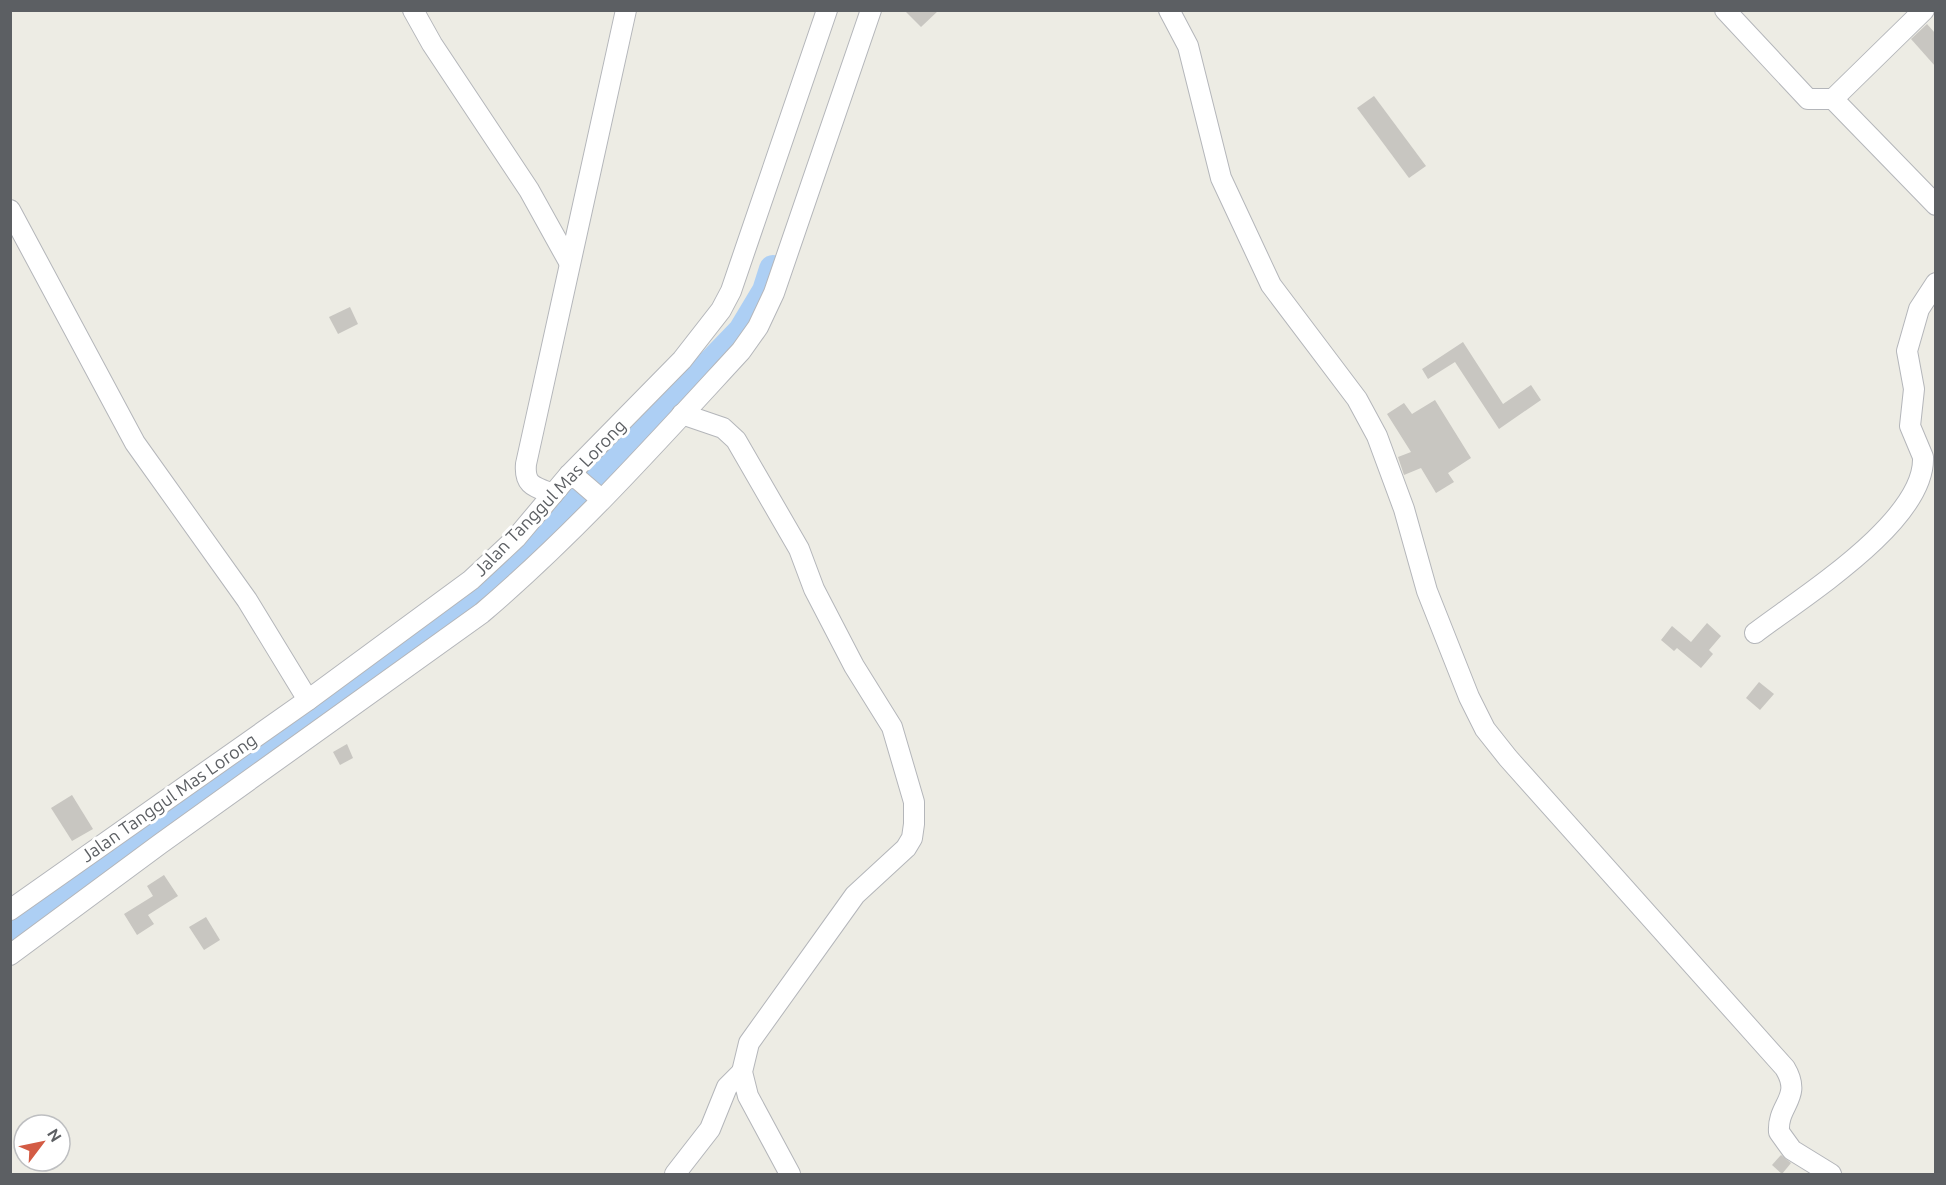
<svg xmlns="http://www.w3.org/2000/svg" width="1946" height="1185" font-family="Ubuntu,sans-serif">
  <style>
    .lines { fill: none; stroke-linecap: round; stroke-linejoin: round }
    .river { stroke: #adcff4; stroke-width: 28 }
    .building { fill: #c8c6c1 }
    .minor-casing { stroke: #b4b6ba; stroke-width: 22 }
    .minor { stroke: #fff; stroke-width: 20 }
    .labels { text-anchor: middle; stroke-width: 6; stroke-linejoin: round; paint-order: stroke }
    .street-label { font-size: 18px; fill: #5c5f63; stroke: #fff }
  </style>
  <rect width="100%" height="100%" fill="#edece4"/>
  <g class="lines">
    <!-- river -->
    <path class="river" d="M10 934 432 633 502 579 742 331 766 291 773 269"/>
  </g>
  <!-- building -->
  <g class="building">
    <path d="M904 10H939L921 27Z"/>
    <path d="M1927 24 1935 33V66L1911 39Z"/>
    <path d="M1374 96 1426 166 1409 178 1357 108Z"/>
    <path d="M350 307 358 324 338 334 329 317Z"/>
    <path d="M1463 342 1503 404 1531 385 1541 400 1499 429 1455 362 1428 379 1422 369Z"/>
    <path d="M1435 400 1471 458 1448 473 1454 482 1436 493 1421 468 1404 475 1398 457 1411 452 1387 414 1404 403 1412 414Z"/>
    <path d="M1707 623 1721 636 1709 650 1713 654 1701 668 1677 648 1674 651 1661 640 1672 626 1691 642Z"/>
    <path d="M1759 682 1774 694 1760 710 1746 698Z"/>
    <path d="M347 744 353 758 340 765 333 752Z"/>
    <path d="M72 795 93 829 72 841 51 808Z"/>
    <path d="M164 875 178 896 148 915 154 924 137 935 124 914 153 896 147 886Z"/>
    <path d="M206 917 220 940 204 950 189 927Z"/>
    <path d="M1781 1155 1791 1163 1782 1174 1772 1165Z"/>
  </g>
  <g class="lines">
    <!-- minor casing -->
    <g class="minor-casing">
      <g id="minor">
        <path d="M413 10 432 44 529 190 569 262"/>
        <path d="M1169 10 1188 46 1221 178 1271 285 1357 399 1377 436 1404 509 1427 591 1469 697 1485 729 1508 758 1785 1068C1803 1098 1777 1104 1779 1132L1792 1150 1831 1174"/>
        <path d="M1725 10 1808 99H1833L1936 205"/>
        <path d="M1833 99 1924 10"/>
        <path d="M10 210 135 443 247 600 308 700"/>
        <path d="M682 414 723 428 736 440 799 549 814 589 854 666 892 727 914 802V824L912 838 906 848 855 895 749 1043 742 1072 748 1096 790 1174"/>
        <path d="M569 475 579 480 601 499"/>
        <path d="M553 494C535 487 524 486 526 464L626 10"/>
        <path d="M1755 633C1802 597 1926 521 1923 457L1910 426 1914 389 1907 351 1919 309 1936 283"/>
        <path d="M10 910 308 700 471 580 516 538 569 475 682 360 721 310 731 291 827 10"/>
        <path d="M10 955 160 844 482 613C575 534 658 441 741 351L758 327 774 293 871 10"/>
        <path d="M675 1174 710 1129 727 1087 742 1072"/>
      </g>
    </g>
    <!-- minor -->
    <use href="#minor" class="minor"/>
  </g>
  <g class="labels">
    <!-- street labels -->
    <g class="street-label">
      <text transform="translate(550 498) rotate(-46)" y="6">Jalan Tanggul Mas Lorong</text>
      <text transform="translate(169 798) rotate(-35)" y="6">Jalan Tanggul Mas Lorong</text>
    </g>
  </g>
  <!-- border -->
  <rect width="1946" height="1185" fill="none" stroke="#5c5f63" stroke-width="24"/>
  <!-- north arrow -->
  <g transform="translate(42 1143) rotate(58)"><circle r="28" fill="#ffffff" stroke="#bebfc1" stroke-width="1.5"/>
  <path d="M0-4.5L10 22L0 15L-10 22Z" fill="#d35b44"/>
  <text y="-9" font-size="16" font-weight="bold" text-anchor="middle" fill="#5c5f63">N</text>
  </g>
</svg>
